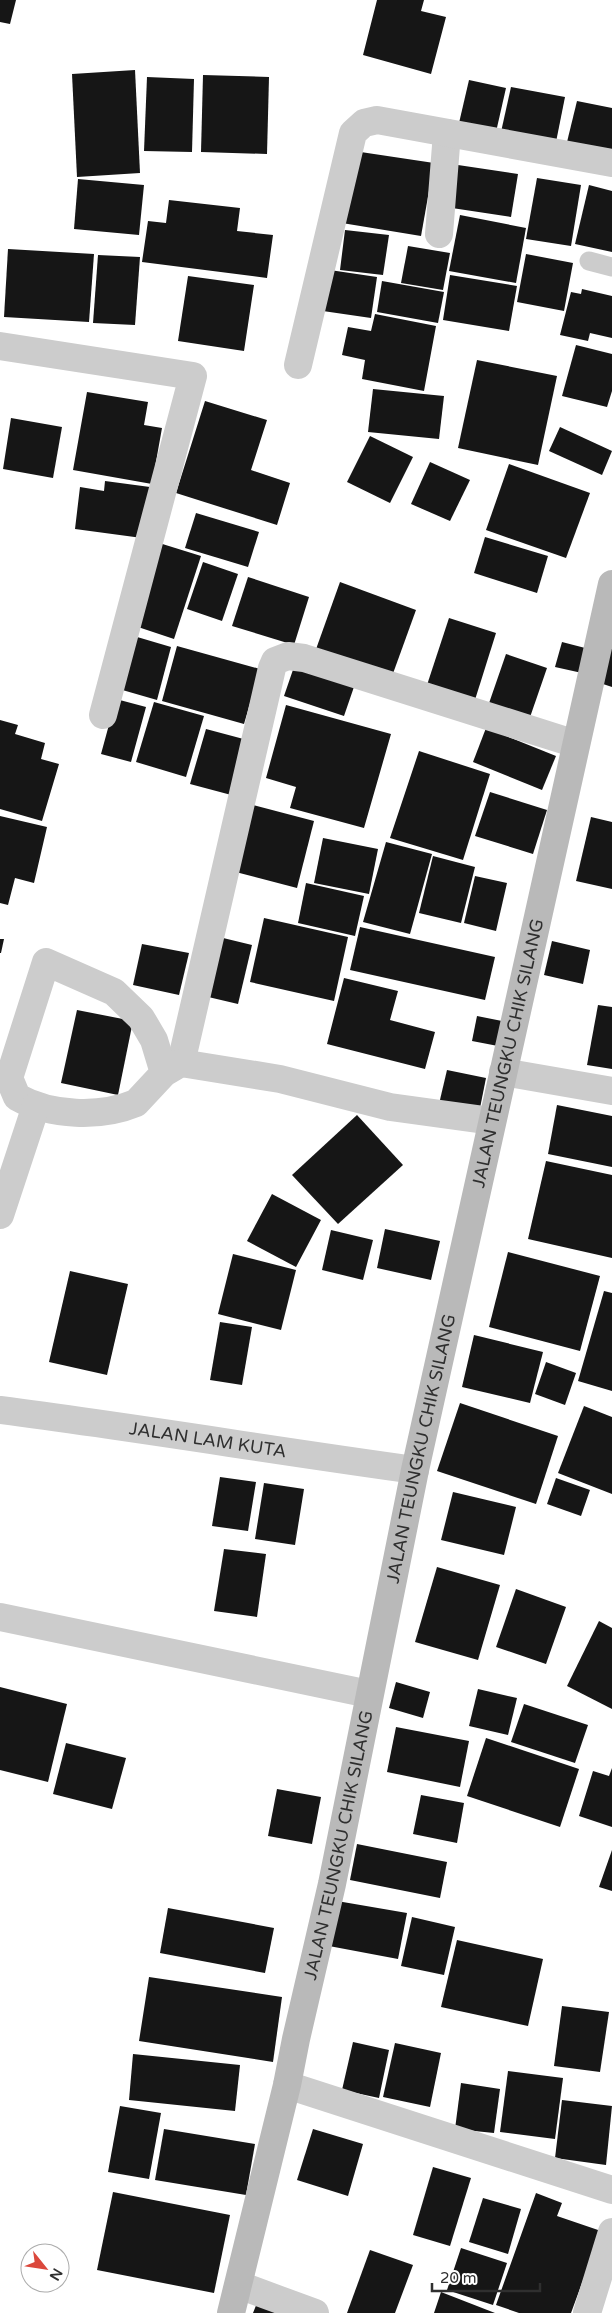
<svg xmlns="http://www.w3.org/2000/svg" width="612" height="2313" font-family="'Varela Round',sans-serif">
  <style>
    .building { fill: #161616 }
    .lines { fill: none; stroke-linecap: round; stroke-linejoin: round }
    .lane { stroke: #ccc; stroke-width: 19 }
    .street { stroke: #ccc; stroke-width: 28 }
    .secondary { stroke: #b9b9b9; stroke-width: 28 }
    .labels { text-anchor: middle; stroke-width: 5; stroke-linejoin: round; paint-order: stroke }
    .street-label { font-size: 18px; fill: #2f2f2f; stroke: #fff }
  </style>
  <rect width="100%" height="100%" fill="#fff"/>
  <!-- building -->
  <g class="building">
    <path d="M0 0H16L10 24 0 22Z"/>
    <path d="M377 0H424L421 11 446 17 431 74 363 55Z"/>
    <path d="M135 70 140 173 77 177 72 74Z"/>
    <path d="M203 75 269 77 267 154 201 152Z"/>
    <path d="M147 77 194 79 192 152 144 151Z"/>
    <path d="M469 80 506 88 496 132 459 123Z"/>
    <path d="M511 87 565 97 556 142 501 132Z"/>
    <path d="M577 101 612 108V151L567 142Z"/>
    <path d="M354 151 434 163 421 236 342 223Z"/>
    <path d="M458 165 518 174 511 217 452 208Z"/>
    <path d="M537 178 581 185 571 246 526 239Z"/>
    <path d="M78 179 144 185 139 235 74 229Z"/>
    <path d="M589 185 612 191V252L575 244Z"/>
    <path d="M169 200 240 208 237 231 273 235 267 278 142 262 148 221 166 223Z"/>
    <path d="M460 215 526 228 516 283 449 271Z"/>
    <path d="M345 230 389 235 383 275 340 270Z"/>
    <path d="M408 246 450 253 443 290 401 283Z"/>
    <path d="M8 249 94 254 89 322 4 317Z"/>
    <path d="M526 254 573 263 564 311 517 302Z"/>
    <path d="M98 255 140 257 135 325 93 323Z"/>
    <path d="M323 269 377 277 371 318 316 310Z"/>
    <path d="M450 275 517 286 509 331 443 320Z"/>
    <path d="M188 276 254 285 244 351 178 341Z"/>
    <path d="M382 281 444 292 438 323 377 312Z"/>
    <path d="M582 289 612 296V338L590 333 588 341 560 335 571 292 581 294Z"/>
    <path d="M375 314 436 326 424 391 362 379 365 360 342 355 348 327 371 331Z"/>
    <path d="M576 345 612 354V391L607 407 562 396Z"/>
    <path d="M477 360 557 376 538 465 458 448Z"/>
    <path d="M373 389 444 396 439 439 368 432Z"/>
    <path d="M87 392 148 402 144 425 162 428 152 484 73 470Z"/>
    <path d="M205 401 267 420 251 470 290 483 277 525 176 493Z"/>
    <path d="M11 418 62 427 53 478 3 469Z"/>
    <path d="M560 427 612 451 602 475 549 451Z"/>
    <path d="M370 436 413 457 390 503 347 482Z"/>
    <path d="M430 462 470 480 450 521 411 504Z"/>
    <path d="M509 464 590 493 566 558 486 530Z"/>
    <path d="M105 481 150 487 142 538 75 529 80 487 104 491Z"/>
    <path d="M196 513 259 532 248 567 185 548Z"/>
    <path d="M485 537 548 556 537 593 474 573Z"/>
    <path d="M156 542 201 556 174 639 129 624Z"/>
    <path d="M203 562 238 574 222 621 187 609Z"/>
    <path d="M248 577 309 597 294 645 232 626Z"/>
    <path d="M340 582 416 610 391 679 315 652Z"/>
    <path d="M449 618 496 633 474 703 426 688Z"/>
    <path d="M127 634 171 647 157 700 112 687Z"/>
    <path d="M562 642 589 649 582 673 555 667Z"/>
    <path d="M612 642V687L600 683Z"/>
    <path d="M177 646 260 669 244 724 162 701Z"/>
    <path d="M506 654 547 668 528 723 487 709Z"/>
    <path d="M296 661 356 681 344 716 284 696Z"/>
    <path d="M116 699 146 707 131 762 101 754Z"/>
    <path d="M154 702 204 716 186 777 136 762Z"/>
    <path d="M286 705 391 734 364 828 290 808 296 787 266 778Z"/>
    <path d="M0 720 18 725 15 734 45 743 41 759 59 764 42 821 0 809Z"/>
    <path d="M486 728 556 756 542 790 473 762Z"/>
    <path d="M206 729 251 741 235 796 190 784Z"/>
    <path d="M419 751 490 774 463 860 390 838Z"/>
    <path d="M490 792 547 810 533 854 475 836Z"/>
    <path d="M245 803 314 821 297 888 228 870Z"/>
    <path d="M0 816 47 827 34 883 15 878 8 905 0 903Z"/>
    <path d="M591 817 612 822V889L576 881Z"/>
    <path d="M323 838 378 849 369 894 314 883Z"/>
    <path d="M386 842 432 854 410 934 363 922Z"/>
    <path d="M433 856 475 867 461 923 419 913Z"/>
    <path d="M475 876 507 883 496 931 464 923Z"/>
    <path d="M306 883 364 896 355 936 298 923Z"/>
    <path d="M264 918 348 937 334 1001 250 982Z"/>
    <path d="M360 927 495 957 485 1000 350 970Z"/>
    <path d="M219 937 252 945 238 1004 204 996Z"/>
    <path d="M0 939H4L1 953H0Z"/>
    <path d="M552 941 590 950 583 984 544 975Z"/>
    <path d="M142 944 189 953 179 995 133 985Z"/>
    <path d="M344 978 398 991 390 1020 435 1032 425 1069 327 1044Z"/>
    <path d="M598 1005 612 1007V1069L587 1065Z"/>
    <path d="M77 1010 133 1021 118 1095 61 1083Z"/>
    <path d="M477 1016 502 1021 498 1046 472 1041Z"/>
    <path d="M447 1070 486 1078 479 1113 439 1104Z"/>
    <path d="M557 1105 612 1116V1167L548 1154Z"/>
    <path d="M357 1115 403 1165 338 1224 292 1175Z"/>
    <path d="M546 1161 612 1175V1258L528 1239Z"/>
    <path d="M272 1194 321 1220 296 1267 247 1241Z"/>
    <path d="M385 1229 440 1241 431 1280 377 1268Z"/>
    <path d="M331 1230 373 1240 363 1280 322 1270Z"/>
    <path d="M508 1252 600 1276 580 1351 489 1327Z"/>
    <path d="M233 1254 296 1270 281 1330 218 1314Z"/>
    <path d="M70 1271 128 1284 107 1375 49 1362Z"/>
    <path d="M604 1291 612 1293V1391L578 1381Z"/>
    <path d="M220 1322 252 1327 242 1385 210 1380Z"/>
    <path d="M474 1335 543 1352 530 1403 462 1387Z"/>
    <path d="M546 1362 576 1373 565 1405 535 1394Z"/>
    <path d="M460 1403 558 1436 536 1504 437 1471Z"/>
    <path d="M584 1406 612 1417V1494L558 1473Z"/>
    <path d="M220 1477 256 1482 248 1531 212 1526Z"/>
    <path d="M556 1478 590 1490 581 1516 547 1504Z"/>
    <path d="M264 1483 304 1489 295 1545 255 1539Z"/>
    <path d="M453 1492 516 1507 504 1555 441 1540Z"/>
    <path d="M224 1549 266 1554 257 1617 214 1611Z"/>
    <path d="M437 1567 500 1585 478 1660 415 1642Z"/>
    <path d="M516 1589 566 1607 546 1664 496 1647Z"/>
    <path d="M599 1621 612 1628V1709L567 1686Z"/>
    <path d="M396 1682 430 1692 423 1718 389 1708Z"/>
    <path d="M0 1687 67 1704 48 1782 0 1770Z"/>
    <path d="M478 1689 517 1698 508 1735 469 1726Z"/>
    <path d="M524 1704 588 1725 575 1763 511 1742Z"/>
    <path d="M396 1727 469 1741 460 1787 387 1772Z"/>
    <path d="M486 1738 579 1769 560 1827 467 1796Z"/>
    <path d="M66 1743 126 1758 112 1809 53 1794Z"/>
    <path d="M612 1768V1827L579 1816 593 1771 609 1776Z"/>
    <path d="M277 1789 321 1797 312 1844 268 1836Z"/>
    <path d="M421 1795 464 1803 457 1843 413 1834Z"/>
    <path d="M357 1844 447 1862 440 1898 350 1880Z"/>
    <path d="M612 1850V1891L599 1887Z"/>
    <path d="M337 1901 407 1913 398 1959 329 1946Z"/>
    <path d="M168 1908 274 1928 265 1973 160 1953Z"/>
    <path d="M412 1917 455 1927 444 1975 401 1966Z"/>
    <path d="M457 1940 543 1959 528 2026 441 2007Z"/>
    <path d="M149 1977 282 1997 273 2062 139 2041Z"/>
    <path d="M562 2006 609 2012 600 2072 554 2066Z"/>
    <path d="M353 2042 389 2050 379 2098 342 2090Z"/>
    <path d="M395 2043 441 2053 430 2107 383 2097Z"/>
    <path d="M133 2054 240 2065 235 2111 129 2100Z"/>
    <path d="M508 2071 563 2078 555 2139 500 2132Z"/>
    <path d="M461 2083 500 2089 494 2133 455 2129Z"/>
    <path d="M562 2100 612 2106 606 2165 555 2158Z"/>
    <path d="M120 2106 161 2113 149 2179 108 2172Z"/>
    <path d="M164 2129 255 2144 246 2195 155 2180Z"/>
    <path d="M313 2129 363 2144 348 2196 297 2180Z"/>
    <path d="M433 2167 471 2178 450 2246 413 2235Z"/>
    <path d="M113 2192 230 2215 214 2293 97 2270Z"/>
    <path d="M536 2193 562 2203 557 2216 601 2231 571 2313H519L496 2305Z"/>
    <path d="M483 2198 521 2209 508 2254 469 2242Z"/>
    <path d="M461 2248 507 2263 493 2305 447 2290Z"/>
    <path d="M370 2250 413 2265 395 2313H347Z"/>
    <path d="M441 2292 495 2313H434Z"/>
    <path d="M257 2303 284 2313H253Z"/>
  </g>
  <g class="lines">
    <!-- lane -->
    <path class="lane" d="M589 261 612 267"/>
    <!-- street -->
    <g class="street">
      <path d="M439 234 447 133"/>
      <path d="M0 346 193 376 103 715"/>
      <path d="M298 365 353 133 364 123 377 120 612 163"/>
      <path d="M181 1063 272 668 275 661 288 656 304 658 576 744"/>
      <path d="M503 1072 612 1091"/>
      <path d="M164 1073 154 1040 141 1018 114 992 46 962 9 1078 17 1097C51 1116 100 1118 136 1103L164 1073 181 1063 280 1079 390 1107 492 1121"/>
      <path d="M0 1215 36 1106"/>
      <path id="s1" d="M0 1410C139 1428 276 1451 415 1470"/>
      <path d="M0 1617 369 1694"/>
      <path d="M287 2085 612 2190"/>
      <path d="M239 2285 315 2313"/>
      <path d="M587 2313 612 2232"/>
    </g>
    <!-- secondary -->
    <path class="secondary" id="s2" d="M231 2313 287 2085 296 2039 332 1884 415 1470 612 584"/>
  </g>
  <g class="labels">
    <!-- street labels -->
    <g class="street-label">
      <text dy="6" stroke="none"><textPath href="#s2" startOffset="1290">JALAN TEUNGKU CHIK SILANG</textPath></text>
      <text dy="6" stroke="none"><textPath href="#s1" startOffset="210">JALAN LAM KUTA</textPath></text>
      <text dy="6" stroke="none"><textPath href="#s2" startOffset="885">JALAN TEUNGKU CHIK SILANG</textPath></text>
      <text dy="6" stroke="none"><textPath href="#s2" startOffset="480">JALAN TEUNGKU CHIK SILANG</textPath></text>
    </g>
  </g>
  <!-- north arrow -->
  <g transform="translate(45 2268) rotate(120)"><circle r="24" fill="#ffffff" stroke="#acacac"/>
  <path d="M0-4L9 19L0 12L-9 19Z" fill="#db483c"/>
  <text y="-8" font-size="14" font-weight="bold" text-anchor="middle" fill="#2f2f2f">N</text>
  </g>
  <!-- scale -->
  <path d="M432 2283v8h108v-8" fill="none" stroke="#2f2f2f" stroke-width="2.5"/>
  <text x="440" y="2283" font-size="15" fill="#2f2f2f" stroke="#ffffff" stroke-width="4" paint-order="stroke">20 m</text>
</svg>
